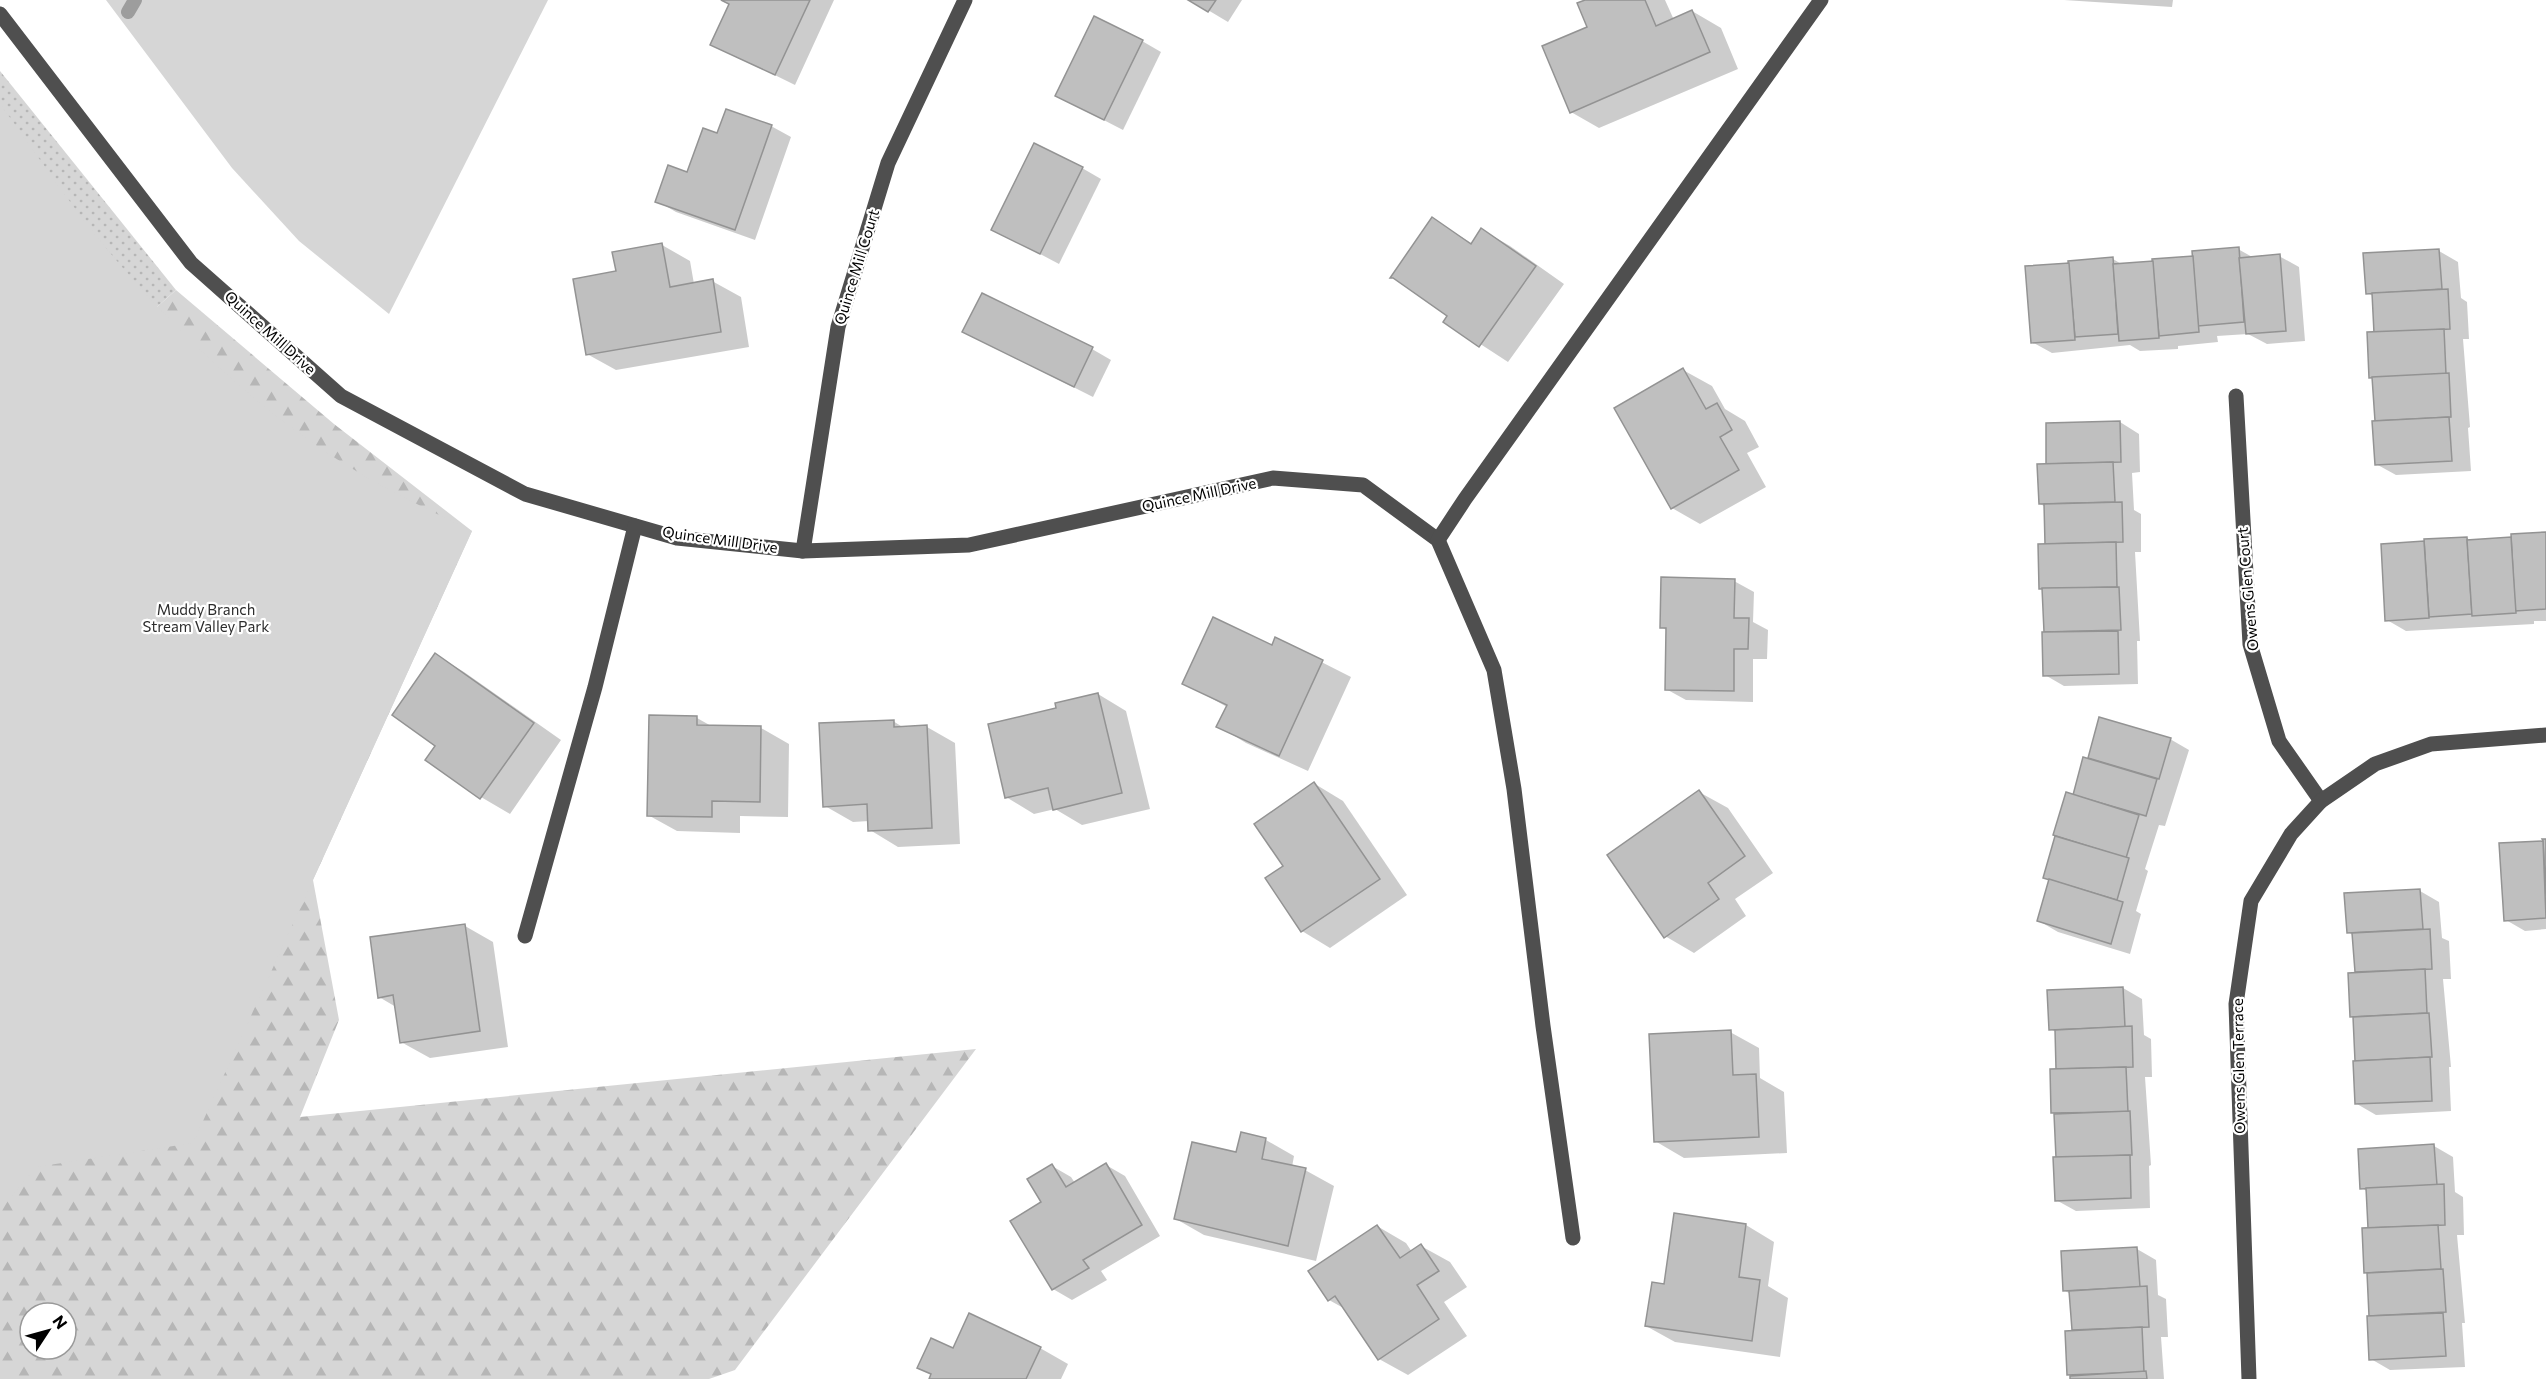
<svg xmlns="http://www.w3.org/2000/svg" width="2546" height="1379" font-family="Commissioner,sans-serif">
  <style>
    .grass { fill: url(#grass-dots) }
    .forest { fill: url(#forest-firs); fill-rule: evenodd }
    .park { fill: #d6d6d6 }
    .shadow { fill: #0003 }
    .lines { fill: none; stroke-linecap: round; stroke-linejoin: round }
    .stream { stroke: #9d9d9d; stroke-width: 14 }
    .building { fill: #bfbfbf; stroke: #939393; stroke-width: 1.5 }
    .minor { stroke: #4f4f4f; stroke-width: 15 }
    .labels { text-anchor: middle; stroke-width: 4.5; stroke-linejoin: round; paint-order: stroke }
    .street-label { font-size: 15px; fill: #000; stroke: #fff }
    .park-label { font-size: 15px; fill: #2d2d2d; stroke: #fff }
  </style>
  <defs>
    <pattern id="grass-dots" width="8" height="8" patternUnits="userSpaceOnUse" patternTransform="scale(1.5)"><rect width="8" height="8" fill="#d6d6d6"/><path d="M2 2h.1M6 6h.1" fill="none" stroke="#b6b6b6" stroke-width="1.8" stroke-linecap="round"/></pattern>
    <pattern id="forest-firs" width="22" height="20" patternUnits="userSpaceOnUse" patternTransform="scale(1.5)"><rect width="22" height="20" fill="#d6d6d6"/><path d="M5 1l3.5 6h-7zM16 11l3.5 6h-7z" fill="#b6b6b6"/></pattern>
  </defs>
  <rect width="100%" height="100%" fill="#fff"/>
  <!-- grass -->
  <path class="grass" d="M0 71 176 290 0 447Z"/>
  <!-- forest -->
  <path class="forest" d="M176 290 334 424 472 531 313 880 339 1020 300 1117 976 1049 735 1370 709 1379H0V447ZM30 1313H66V1349H30Z"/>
  <!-- park -->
  <g class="park">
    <path d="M106 0H548L389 314 299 241 232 168Z"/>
    <path d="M0 104C37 154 71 207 111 254 175 331 249 401 332 456 377 485 424 508 472 531L193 1143 36 1167 0 1210Z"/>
  </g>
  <!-- shadow -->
  <g class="shadow">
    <path d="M720 0H834L795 85 712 44 730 5Z"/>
    <path d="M1191 0H1242L1228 22Z"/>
    <path d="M1589 0H1665L1674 20 1692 11 1721 28 1738 69 1599 128 1571 112 1589 28Z"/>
    <path d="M2064 0H2173L2172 7Z"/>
    <path d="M1142 41 1161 52 1123 130 1057 96Z"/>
    <path d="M771 126 791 137 755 240 676 212 657 201 688 174 718 135Z"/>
    <path d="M1082 168 1101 179 1059 264 993 229Z"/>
    <path d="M1432 219 1473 244 1482 230 1510 246 1564 284 1508 362 1445 321 1449 316Z"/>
    <path d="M662 245 690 261 694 284 712 281 741 297 749 347 616 370 587 354 618 272Z"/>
    <path d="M2238 249 2254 258 2279 256 2299 267 2305 341 2267 344 2248 334 2217 336 2218 342 2178 346V349L2140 351 2130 345 2052 353 2032 342 2113 259 2123 265 2194 257Z"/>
    <path d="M2439 251 2458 262 2461 298 2467 302 2469 339H2463L2470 427 2468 428 2471 471 2396 475 2376 464 2373 296 2367 293Z"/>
    <path d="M964 332 1092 349 1111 360 1093 397Z"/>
    <path d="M1683 370 1712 386 1725 409 1745 421 1759 447 1747 453 1766 487 1700 524 1672 508Z"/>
    <path d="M2120 422 2139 434 2140 472 2132 473 2134 510 2141 514V552H2135L2140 641H2137L2138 684 2064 686 2045 675 2044 590 2041 588 2047 545 2046 507 2040 504 2048 465Z"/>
    <path d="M2546 533V621H2534V624L2406 631 2387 620 2382 545 2467 538 2471 541 2512 538Z"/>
    <path d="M1734 581 1754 592 1753 622 1768 630 1767 659H1753V702L1686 700 1666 689 1668 631 1661 627Z"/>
    <path d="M1276 639 1351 677 1308 771 1246 743 1218 726 1227 707 1184 683 1272 647Z"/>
    <path d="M436 655 464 672 561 740 510 814 481 797 428 760 437 745Z"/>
    <path d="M1098 694 1126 711 1150 809 1082 825 1055 809 1034 814 1006 797 1057 709Z"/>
    <path d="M650 717 697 718 713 727 761 728 789 744 788 817 740 816V833L677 831 648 815Z"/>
    <path d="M2100 718 2170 739 2189 750 2165 826 2159 825 2145 869 2148 871 2136 911 2141 914 2130 954 2058 932 2039 921 2050 880 2045 877 2057 836 2089 759Z"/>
    <path d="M893 721 904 728 927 727 955 743 960 844 898 847 870 830 869 821 853 822 825 806Z"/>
    <path d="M1315 784 1343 801 1407 895 1330 948 1302 931Z"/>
    <path d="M1699 792 1728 808 1773 873 1735 899 1746 916 1694 953 1665 936Z"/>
    <path d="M2546 840V929L2525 931 2506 920 2501 845 2544 842Z"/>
    <path d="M2420 891 2439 902 2442 938 2449 941 2451 979H2443L2451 1067H2449L2451 1111 2376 1115 2357 1104V1062L2349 974H2356L2354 936 2348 932Z"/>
    <path d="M465 926 493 942 508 1047 430 1058 401 1042 396 1007 379 997Z"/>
    <path d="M2123 988 2142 999 2144 1035 2151 1039 2152 1077H2145L2151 1165 2149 1166 2150 1208 2076 1211 2056 1200 2057 1159 2051 1070 2058 1071 2056 1032 2050 1029Z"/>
    <path d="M1730 1032 1759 1048 1760 1078 1784 1092 1787 1153 1684 1158 1655 1141Z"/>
    <path d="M1242 1134 1266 1140 1294 1156 1292 1167 1305 1170 1334 1186 1316 1261 1204 1235 1176 1219 1237 1154Z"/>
    <path d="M2434 1146 2453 1157 2455 1192 2463 1197 2464 1235H2457L2465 1323H2462L2465 1367 2390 1370 2371 1359V1317L2363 1230 2370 1229 2368 1192 2362 1188Z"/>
    <path d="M1106 1165 1125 1176 1160 1236 1101 1271 1107 1280 1072 1300 1053 1289 1044 1203 1052 1166 1071 1177 1075 1183Z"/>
    <path d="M1746 1225 1774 1242 1768 1286 1788 1298 1780 1357 1675 1342 1646 1326 1665 1286Z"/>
    <path d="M1377 1226 1406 1243 1412 1252 1421 1246 1450 1262 1467 1287 1444 1302 1467 1336 1408 1375 1379 1359 1347 1310 1329 1300Z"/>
    <path d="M2137 1249 2156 1260 2158 1295 2166 1299 2168 1337H2161L2164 1379H2070L2066 1332 2073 1331 2071 1294 2065 1291Z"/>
    <path d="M1040 1348 1068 1364 1061 1379H930L932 1375 919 1368 953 1350Z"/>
  </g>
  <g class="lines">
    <!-- stream -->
    <path class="stream" d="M128 12 135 0"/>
  </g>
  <!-- building -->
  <g class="building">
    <path d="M721 0H810L775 75 710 45 729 4Z"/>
    <path d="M1188 0H1216L1208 12Z"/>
    <path d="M1585 0H1645L1656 26 1692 10 1710 52 1570 113 1542 46 1587 27 1577 3Z"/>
    <path d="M1094 16 1143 40 1104 120 1055 96Z"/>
    <path d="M726 109 772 125 735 230 655 202 668 165 687 172 703 128 717 133Z"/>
    <path d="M1034 143 1083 167 1040 254 991 230Z"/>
    <path d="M1432 217 1471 244 1481 228 1536 266 1479 347 1443 322 1447 316 1393 278H1390Z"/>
    <path d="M662 243 670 287 713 279 721 332 586 355 573 279 616 271 612 252Z"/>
    <path d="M2239 247 2244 322 2198 326 2192 251Z"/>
    <path d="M2439 249 2442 289 2366 294 2363 253Z"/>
    <path d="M2280 254 2286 331 2246 334 2239 258Z"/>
    <path d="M2193 256 2199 332 2159 336 2152 259Z"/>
    <path d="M2113 257 2118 334 2075 337 2068 261Z"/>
    <path d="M2153 261 2159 338 2119 341 2113 264Z"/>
    <path d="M2069 263 2075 340 2031 343 2025 266Z"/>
    <path d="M2448 289 2450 329 2374 333 2372 293Z"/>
    <path d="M982 293 1093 347 1074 387 962 332Z"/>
    <path d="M2444 329 2446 374 2369 378 2367 332Z"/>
    <path d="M1683 368 1706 409 1717 403 1732 430 1720 437 1739 470 1671 509 1614 408Z"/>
    <path d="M2449 373 2451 417 2375 421 2372 377Z"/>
    <path d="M2449 417 2452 461 2375 465 2372 421Z"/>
    <path d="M2120 421 2121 462 2046 464V423Z"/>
    <path d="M2113 462 2115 502 2039 504 2037 464Z"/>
    <path d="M2122 502 2123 542 2045 544 2044 504Z"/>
    <path d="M2546 532V609L2515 611 2511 534Z"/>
    <path d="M2467 537 2472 614 2429 617 2424 539Z"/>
    <path d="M2511 537 2516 613 2472 616 2467 540Z"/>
    <path d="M2424 541 2429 618 2385 621 2381 544Z"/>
    <path d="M2116 542 2117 587 2039 589 2038 544Z"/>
    <path d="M1661 577 1735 579 1734 618H1749L1748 649H1734V691L1665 690 1666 628H1660Z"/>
    <path d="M2119 587 2121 630 2044 632 2042 588Z"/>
    <path d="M1213 617 1272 645 1275 637 1323 660 1279 756 1216 727 1227 705 1182 684Z"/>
    <path d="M2118 631 2119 674 2043 676 2042 632Z"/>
    <path d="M435 653 534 723 480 799 425 760 435 746 392 715Z"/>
    <path d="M1098 693 1122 793 1053 810 1048 788 1005 798 988 724 1056 708 1055 703Z"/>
    <path d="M649 715 697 716V725L761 726 760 802 712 801V817L647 816Z"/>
    <path d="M2099 717 2171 738 2159 779 2088 758Z"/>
    <path d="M894 720V727L927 725 932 828 868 831 867 804 823 807 819 723Z"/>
    <path d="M2083 757 2157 779 2146 816 2073 795Z"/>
    <path d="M1314 782 1380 879 1301 932 1265 878 1283 866 1254 824Z"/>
    <path d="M1699 790 1745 856 1708 883 1719 899 1664 938 1607 855Z"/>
    <path d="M2066 792 2139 815 2126 858 2053 835Z"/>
    <path d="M2055 836 2129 858 2117 900 2043 878Z"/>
    <path d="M2542 839H2546V896L2543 841Z"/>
    <path d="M2543 841 2546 918 2504 921 2499 843Z"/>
    <path d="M2049 879 2123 902 2111 944 2037 921Z"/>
    <path d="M2420 889 2423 929 2347 933 2344 893Z"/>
    <path d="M465 924 480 1031 400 1043 393 995 378 998 370 937Z"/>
    <path d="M2430 929 2432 969 2355 972 2352 933Z"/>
    <path d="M2425 969 2427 1013 2350 1017 2348 973Z"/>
    <path d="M2123 987 2125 1027 2049 1030 2047 990Z"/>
    <path d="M2429 1013 2432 1057 2355 1061 2353 1017Z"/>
    <path d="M2132 1026 2133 1067 2056 1069 2055 1030Z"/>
    <path d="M1731 1030 1733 1075 1756 1074 1759 1137 1654 1142 1649 1034Z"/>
    <path d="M2430 1057 2432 1101 2355 1104 2353 1061Z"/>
    <path d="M2126 1067 2128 1112 2051 1113 2050 1069Z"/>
    <path d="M2130 1111 2132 1155 2056 1158 2054 1114Z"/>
    <path d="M1241 1132 1266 1138 1262 1159 1306 1168 1288 1246 1174 1219 1192 1142 1236 1152Z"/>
    <path d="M2434 1144 2437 1185 2360 1189 2358 1149Z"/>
    <path d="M2130 1155 2131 1198 2055 1201 2053 1157Z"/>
    <path d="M1106 1163 1142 1225 1083 1260 1089 1268 1052 1290 1010 1221 1041 1202 1027 1179 1052 1164 1066 1187Z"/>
    <path d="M2444 1184 2445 1225 2368 1228 2366 1188Z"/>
    <path d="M1674 1213 1746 1224 1739 1277 1760 1280 1752 1341 1645 1326 1652 1282 1664 1284Z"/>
    <path d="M1377 1225 1400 1258 1421 1244 1439 1271 1417 1285 1439 1319 1378 1360 1335 1296 1328 1301 1308 1271Z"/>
    <path d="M2438 1225 2441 1269 2364 1273 2362 1228Z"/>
    <path d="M2137 1247 2140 1287 2063 1291 2061 1251Z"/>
    <path d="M2443 1269 2446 1312 2369 1316 2367 1273Z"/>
    <path d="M2147 1286 2149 1327 2072 1330 2069 1291Z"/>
    <path d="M969 1313 1041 1347 1026 1379H929L931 1374 917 1368 931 1338 953 1348Z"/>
    <path d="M2443 1313 2446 1356 2369 1360 2367 1316Z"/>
    <path d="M2142 1327 2144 1372 2067 1375 2065 1331Z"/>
    <path d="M2146 1371 2147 1379H2070V1376Z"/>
  </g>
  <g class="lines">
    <!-- minor -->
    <g class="minor">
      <path d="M0 14 191 263 341 396 525 494 677 538 803 551 969 545 1273 478 1363 485 1438 540 1494 670 1514 789 1543 1026 1573 1238"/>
      <path d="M2236 396 2250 644 2279 741 2321 801"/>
      <path d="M1438 540 1465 499 1821 0"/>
      <path d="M803 551 838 327 888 163 965 0"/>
      <path d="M525 936 595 687 635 526"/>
      <path d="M2249 1379 2236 1004 2251 901 2291 834 2321 801 2375 764 2431 744 2546 735"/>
    </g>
  </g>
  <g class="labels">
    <!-- street labels -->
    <g class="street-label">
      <text transform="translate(857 267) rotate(-73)" y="5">Quince Mill Court</text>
      <text transform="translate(270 333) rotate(42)" y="5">Quince Mill Drive</text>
      <text transform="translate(1199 495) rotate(-12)" y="5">Quince Mill Drive</text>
      <text transform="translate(720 540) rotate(8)" y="5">Quince Mill Drive</text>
      <text transform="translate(2248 589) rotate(-95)" y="5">Owens Glen Court</text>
      <text transform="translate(2239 1066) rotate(-91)" y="5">Owens Glen Terrace</text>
    </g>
    <!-- park labels -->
    <g class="park-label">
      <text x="206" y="615">Muddy Branch<tspan x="206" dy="17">Stream Valley Park</tspan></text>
    </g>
  </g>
  <!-- north arrow -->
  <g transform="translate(48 1331) rotate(54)"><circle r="28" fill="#ffffff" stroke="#999999" stroke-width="1.5"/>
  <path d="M0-4.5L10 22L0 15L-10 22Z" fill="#000000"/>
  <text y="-9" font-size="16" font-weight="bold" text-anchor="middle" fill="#000000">N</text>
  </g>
</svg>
